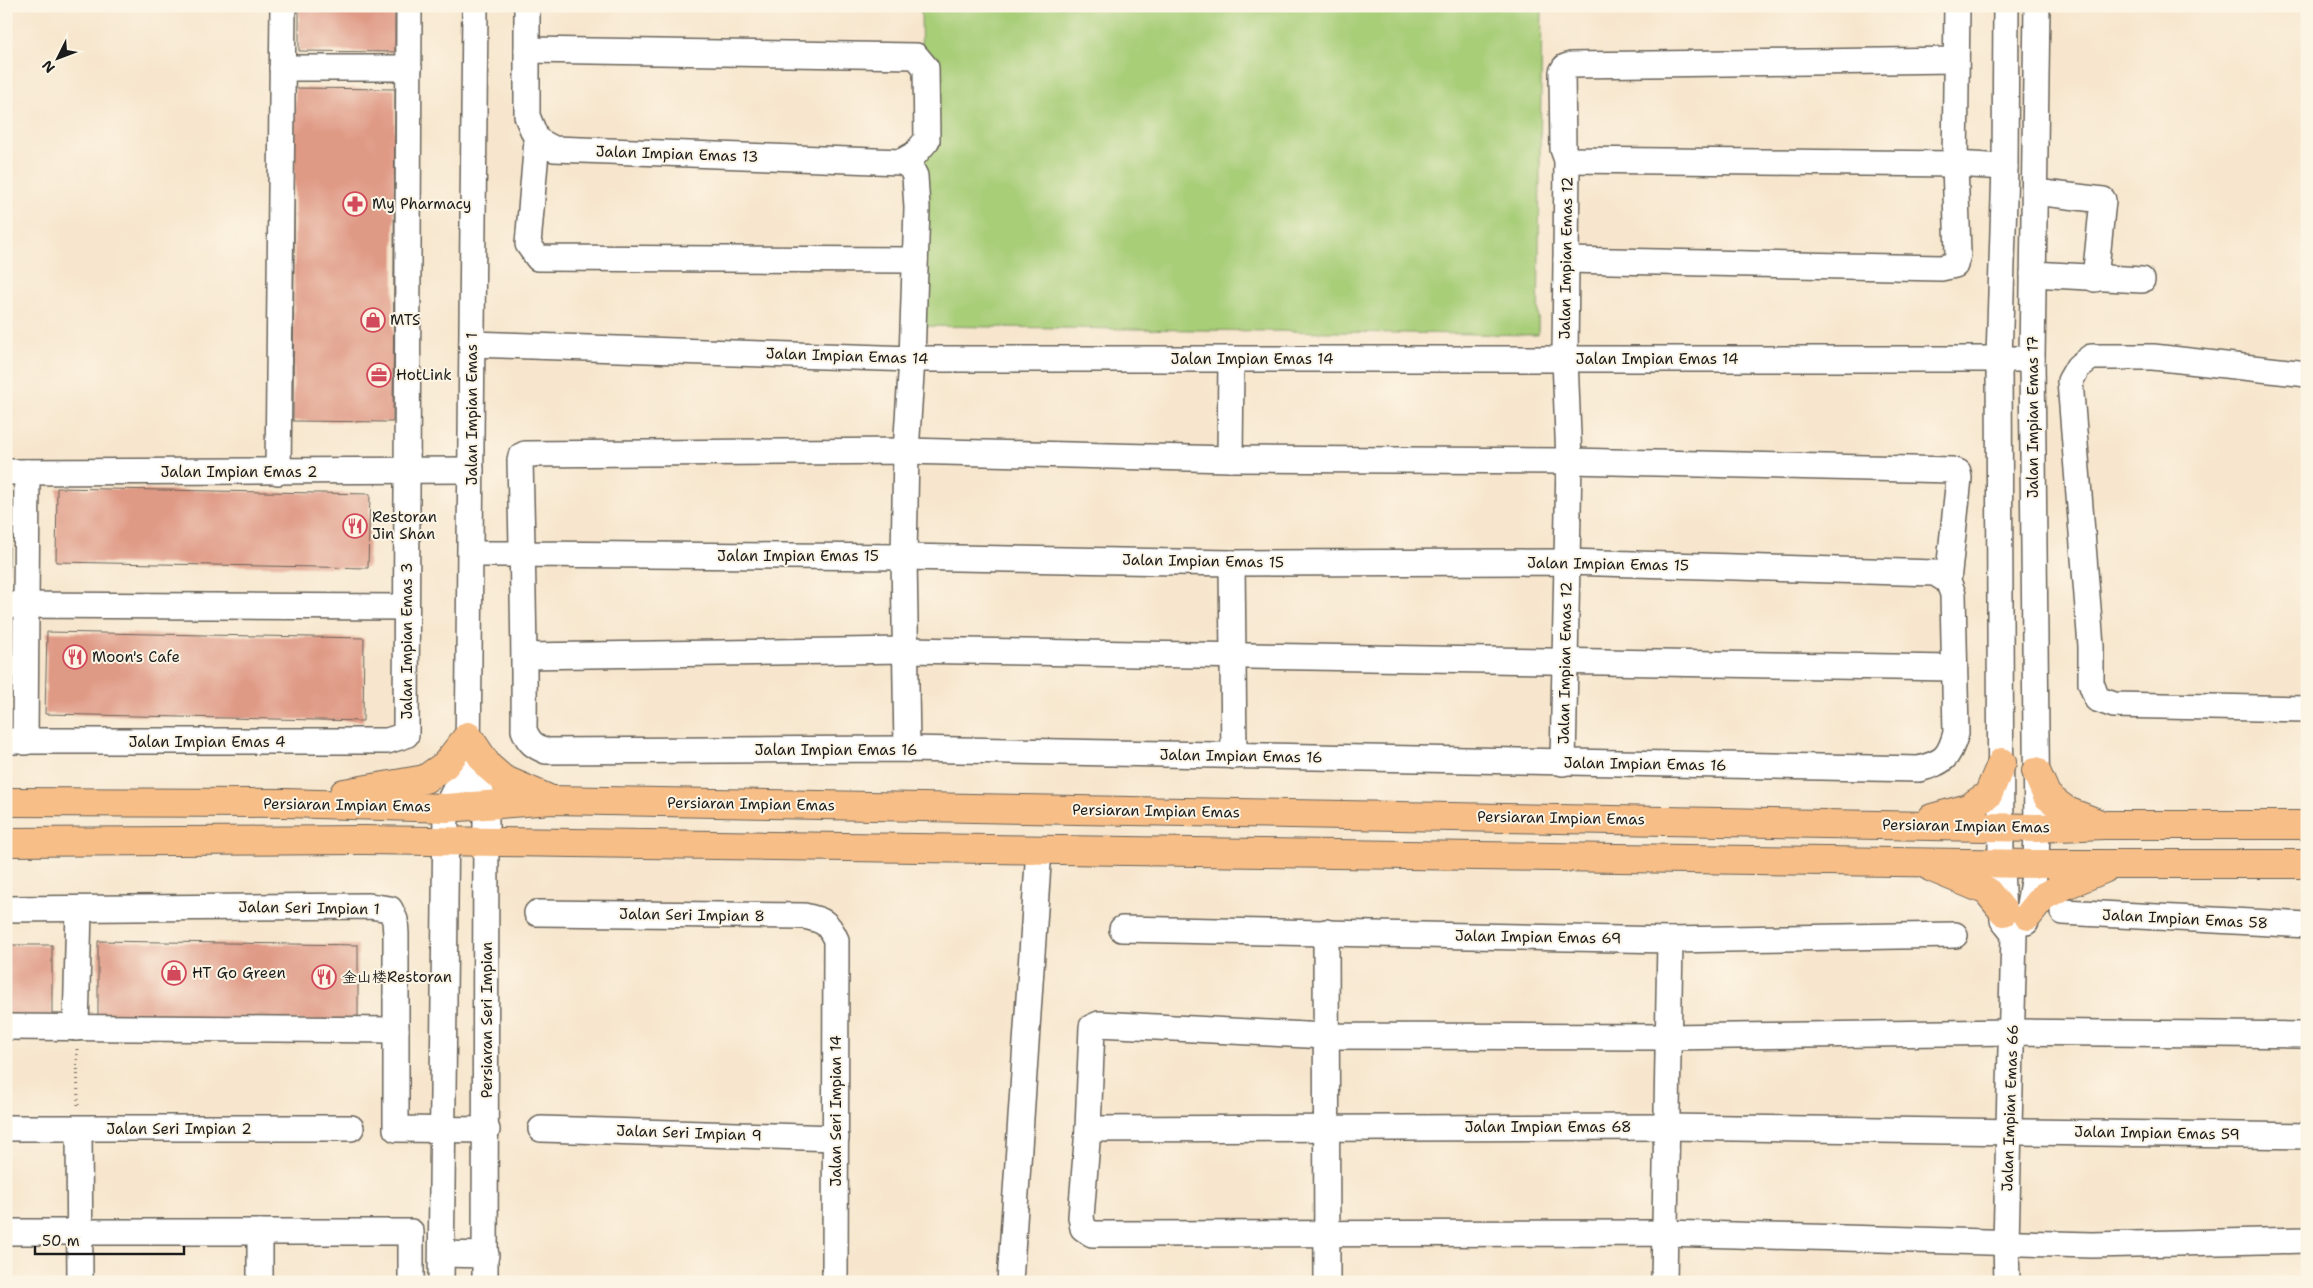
<svg xmlns="http://www.w3.org/2000/svg" width="2313" height="1288" font-family="'Shantell Sans','LXGW WenKai TC',sans-serif">
  <style>
    .green { fill: #a8ce78; stroke: #62754a }
    .building { fill: #df9a85 }
    .lines { fill: none; stroke-linecap: round; stroke-linejoin: round }
    .minor-casing { stroke: #69635a; stroke-width: 28 }
    .major-casing { stroke: #69635a; stroke-width: 30 }
    .path { stroke: #69635a; stroke-width: 3; stroke-dasharray: 1 4; stroke-linecap: butt }
    .minor { stroke: #fff; stroke-width: 25 }
    .major { stroke: #f7be87; stroke-width: 28 }
    .labels { text-anchor: middle; stroke-width: 4; stroke-linejoin: round; paint-order: stroke }
    .street-label { font-size: 15px; fill: #1c1c1c; stroke: #fcf5e5 }
    .poi-label { font-size: 15px; fill: #1c1c1c; stroke: #fcf5e5; text-anchor: start }
  </style>
  <rect width="100%" height="100%" fill="#fcf5e5"/>
  <filter id="ink" filterUnits="userSpaceOnUse"><feTurbulence type="fractalNoise" baseFrequency=".02" numOctaves="2"/><feDisplacementMap in="SourceGraphic" scale="10" xChannelSelector="R" yChannelSelector="G"/><feConvolveMatrix kernelMatrix="1 2 1 2 8 2 1 2 1" color-interpolation-filters="sRGB"/></filter>
  <filter id="wash" filterUnits="userSpaceOnUse"><feTurbulence type="fractalNoise" baseFrequency=".0096" numOctaves="4" result="noise"/><feDisplacementMap in="SourceGraphic" scale="20" xChannelSelector="R" yChannelSelector="G"/><feGaussianBlur stdDeviation="1.12" result="paint"/><feColorMatrix in="noise" values="0 0 0 0 0 0 0 0 0 0 0 0 0 0 0 0 0 1.4 0 .05"/><feComposite in="paint" operator="in"/></filter>
  <g filter="url(#wash)">
    <rect width="100%" height="100%" fill="#f7e6cd"/>
    <!-- green -->
    <path class="green" d="M921 6H1542L1538 335 925 326Z"/>
    <g id="blocks">
      <!-- building -->
      <g class="building">
        <path d="M299 6H395V52L299 51Z"/>
        <path d="M295 88 395 89 393 422 293 421Z"/>
        <path d="M57 488 370 494 368 568 56 562Z"/>
        <path d="M6 499H10L9 574H6Z"/>
        <path d="M47 632 364 638 363 721 45 714Z"/>
        <path d="M98 941 358 945V1022L98 1018Z"/>
        <rect x="6" y="945" width="46" height="71"/>
      </g>
    </g>
  </g>
  <g filter="url(#ink)">
    <use href="#blocks" fill-opacity="0" stroke="#69635a" stroke-width="1"/>
    <g class="lines">
      <!-- minor casing -->
      <g class="minor-casing">
        <g id="minor">
          <path d="M527 6V116L537 140 554 149 901 162 910 166 915 176 917 208 912 359 906 451 904 557 907 749"/>
          <path d="M2006 6 2005 167 1999 358 2001 863 2003 920 2014 934 2006 1242 2007 1282"/>
          <path d="M527 50 916 56 926 68 927 140 915 154 901 162"/>
          <path d="M282 68H409"/>
          <path d="M537 140 528 244 538 258 915 260"/>
          <path d="M1567 160 1955 164 2005 167"/>
          <path d="M2035 192 2103 200 2095 279"/>
          <path d="M1566 260 1941 268 1955 265 1958 254 1955 164 1957 6"/>
          <path d="M2033 274 2142 280"/>
          <path d="M472 344 912 359H2032"/>
          <path d="M2307 374 2153 357H2091L2078 367 2070 381 2091 646V683L2097 699 2114 705 2307 709"/>
          <path d="M1230 459 1231 359"/>
          <path d="M6 472 471 470"/>
          <path d="M278 472 283 6"/>
          <path d="M471 554H522L904 557 1232 563 1567 562 1935 573 1948 581 1953 594 1956 733C1949 758 1944 762 1919 769L907 749 546 751C534 746 529 743 524 730 525 640 522 550 520 460L521 456 525 454 906 451 1230 459 1569 461 1952 470 1958 472 1959 478 1948 581"/>
          <path d="M1232 563 1234 756"/>
          <path d="M6 605 406 607"/>
          <path d="M525 656 906 650 1953 668"/>
          <path d="M6 741H387L406 735 409 6"/>
          <path d="M25 742 27 472"/>
          <path d="M468 763 486 803 485 1282"/>
          <path d="M1563 763 1569 461 1565 359 1567 160 1563 149 1562 72 1565 67 1571 65 1956 60"/>
          <path d="M6 909 369 906 390 909 395 920 396 934V1129L487 1130"/>
          <path d="M2063 912 2307 925"/>
          <path d="M537 913 804 916C823 920 828 922 836 940L835 1282"/>
          <path d="M2026 922 2036 864 2037 828 2032 359 2037 6"/>
          <path d="M1122 929 1670 940 1955 935"/>
          <path d="M1326 932 1327 1282"/>
          <path d="M6 1027 396 1030"/>
          <path d="M76 1028 79 909"/>
          <path d="M2307 1035 2012 1032 1668 1037 1325 1036 1099 1024 1092 1027 1088 1129 1081 1217 1083 1228 1092 1234 1665 1233 2092 1245 2307 1240"/>
          <path d="M6 1128H351"/>
          <path d="M79 1129 80 1282"/>
          <path d="M541 1129 836 1138"/>
          <path d="M1088 1129 1667 1127 2307 1136"/>
          <path d="M6 1232H411V1282"/>
          <path d="M260 1232V1282"/>
          <path d="M442 1254 486 1255"/>
          <path d="M441 1282 446 808 468 763 475 6"/>
          <path d="M1010 1282 1039 849"/>
          <path d="M1664 1282 1670 940"/>
        </g>
      </g>
      <!-- major casing -->
      <g class="major-casing">
        <g id="major">
          <path d="M2036 771 2047 796 2067 811 2098 823"/>
          <path d="M344 793 425 779 445 765 468 736 488 766 503 779 547 798"/>
          <path d="M6 802 286 803 446 808 552 800 2037 828 2104 825H2307"/>
          <path d="M1932 818 1968 808 1988 795 2002 762"/>
          <path d="M6 842 363 840 2036 864H2307"/>
          <path d="M1932 868 1987 891 2004 912"/>
          <path d="M2028 916 2044 896 2068 884 2104 869"/>
        </g>
      </g>
      <!-- path -->
      <path class="path" d="M77 1049 78 1106"/>
      <!-- minor -->
      <use href="#minor" class="minor"/>
      <!-- major -->
      <use href="#major" class="major"/>
    </g>
  </g>
  <!-- icons -->
  <defs>
    <g id="pharmacy-ring" transform="scale(1.25)"><circle r="9.5" fill="#fcf5e5" stroke="#d1495b" stroke-width="1.5"/><path d="M-2-6h4v4h4v4h-4v4h-4v-4h-4v-4h4Z" fill="#d1495b"/></g>
    <g id="shop-ring" transform="scale(1.25)"><circle r="9.5" fill="#fcf5e5" stroke="#d1495b" stroke-width="1.5"/><path d="M-5-2.5h2.3a2.7 3.5 0 0 1 5.4 0H5L5.5 6h-11ZM-1.5-2.5h3a1.5 2.3 0 0 0-3 0Z" fill="#d1495b"/></g>
    <g id="office-ring" transform="scale(1.25)"><circle r="9.5" fill="#fcf5e5" stroke="#d1495b" stroke-width="1.5"/><path d="M-6-3h4V-5.5h4V-3h4V5H-6ZM-1-4.5V-3h2v-1.5ZM-6 0V1H6V0Z" fill="#d1495b"/></g>
    <g id="restaurant-ring" transform="scale(1.25)"><circle r="9.5" fill="#fcf5e5" stroke="#d1495b" stroke-width="1.5"/><path d="M-5-6h1v4h1v-4h1v4h1v-4h1v5L-1.5 .5V6h-2V.5L-5-1ZM5-6V6H3V1.5H1.5Q1.5-4 5-6Z" fill="#d1495b"/></g>
  </defs>
  <g fill-rule="evenodd">
    <use href="#pharmacy-ring" x="355" y="204"/>
    <use href="#shop-ring" x="373" y="320"/>
    <use href="#office-ring" x="379" y="375"/>
    <use href="#restaurant-ring" x="355" y="526"/>
    <use href="#restaurant-ring" x="75" y="657"/>
    <use href="#shop-ring" x="174" y="973"/>
    <use href="#restaurant-ring" x="324" y="977"/>
  </g>
  <g class="labels">
    <!-- street labels -->
    <g class="street-label">
      <text transform="translate(677 154) rotate(2)" y="5">Jalan Impian Emas 13</text>
      <text transform="translate(1566 258) rotate(-89)" y="5">Jalan Impian Emas 12</text>
      <text transform="translate(847 356) rotate(2)" y="5">Jalan Impian Emas 14</text>
      <text x="1252" y="364">Jalan Impian Emas 14</text>
      <text x="1657" y="364">Jalan Impian Emas 14</text>
      <text transform="translate(472 409) rotate(-90)" y="5">Jalan Impian Emas 1</text>
      <text transform="translate(2033 417) rotate(-90)" y="5">Jalan Impian Emas 17</text>
      <text x="239" y="477">Jalan Impian Emas 2</text>
      <text x="798" y="561">Jalan Impian Emas 15</text>
      <text transform="translate(1203 561) rotate(1)" y="5">Jalan Impian Emas 15</text>
      <text transform="translate(1608 564) rotate(1)" y="5">Jalan Impian Emas 15</text>
      <text transform="translate(407 641) rotate(-90)" y="5">Jalan Impian Emas 3</text>
      <text transform="translate(1565 663) rotate(-89)" y="5">Jalan Impian Emas 12</text>
      <text x="207" y="747">Jalan Impian Emas 4</text>
      <text x="836" y="755">Jalan Impian Emas 16</text>
      <text transform="translate(1241 756) rotate(1)" y="5">Jalan Impian Emas 16</text>
      <text transform="translate(1645 764) rotate(1)" y="5">Jalan Impian Emas 16</text>
      <text transform="translate(751 804) rotate(1)" y="5">Persiaran Impian Emas</text>
      <text transform="translate(347 805) rotate(1)" y="5">Persiaran Impian Emas</text>
      <text transform="translate(1156 811) rotate(1)" y="5">Persiaran Impian Emas</text>
      <text transform="translate(1561 818) rotate(1)" y="5">Persiaran Impian Emas</text>
      <text transform="translate(1966 826) rotate(1)" y="5">Persiaran Impian Emas</text>
      <text transform="translate(309 908) rotate(1)" y="5">Jalan Seri Impian 1</text>
      <text transform="translate(692 915) rotate(1)" y="5">Jalan Seri Impian 8</text>
      <text transform="translate(2185 919) rotate(3)" y="5">Jalan Impian Emas 58</text>
      <text transform="translate(1538 937) rotate(1)" y="5">Jalan Impian Emas 69</text>
      <text transform="translate(487 1020) rotate(-90)" y="5">Persiaran Seri Impian</text>
      <text transform="translate(2010 1108) rotate(-88)" y="5">Jalan Impian Emas 66</text>
      <text transform="translate(836 1111) rotate(-90)" y="5">Jalan Seri Impian 14</text>
      <text x="1548" y="1132">Jalan Impian Emas 68</text>
      <text x="179" y="1134">Jalan Seri Impian 2</text>
      <text transform="translate(689 1133) rotate(2)" y="5">Jalan Seri Impian 9</text>
      <text transform="translate(2157 1133) rotate(1)" y="5">Jalan Impian Emas 59</text>
    </g>
    <!-- poi labels -->
    <g class="poi-label">
      <text x="372" y="209">My Pharmacy</text>
      <text x="390" y="325">MTS</text>
      <text x="396" y="380">HotLink</text>
      <text x="372" y="522">Restoran<tspan x="372" dy="17">Jin Shan</tspan></text>
      <text x="92" y="662">Moon's Cafe</text>
      <text x="192" y="978">HT Go Green</text>
      <text x="342" y="982">金山楼Restoran</text>
    </g>
  </g>
  <!-- margin -->
  <rect width="2313" height="1288" fill="none" stroke="#fcf5e5" stroke-width="25"/>
  <!-- north arrow -->
  <g transform="translate(58 58) rotate(228)" stroke="#fcf5e5" stroke-width="4" paint-order="stroke">
  <path d="M0-4L9 19L0 12L-9 19Z" fill="#1c1c1c"/>
  <text y="-8" font-size="14" font-weight="bold" text-anchor="middle" fill="#1c1c1c">N</text>
  </g>
  <!-- scale -->
  <path d="M35 1246v8h149v-8" fill="none" stroke="#1c1c1c" stroke-width="2.5"/>
  <text x="42" y="1246" font-size="15" fill="#1c1c1c" stroke="#fcf5e5" stroke-width="4" paint-order="stroke">50 m</text>
</svg>
